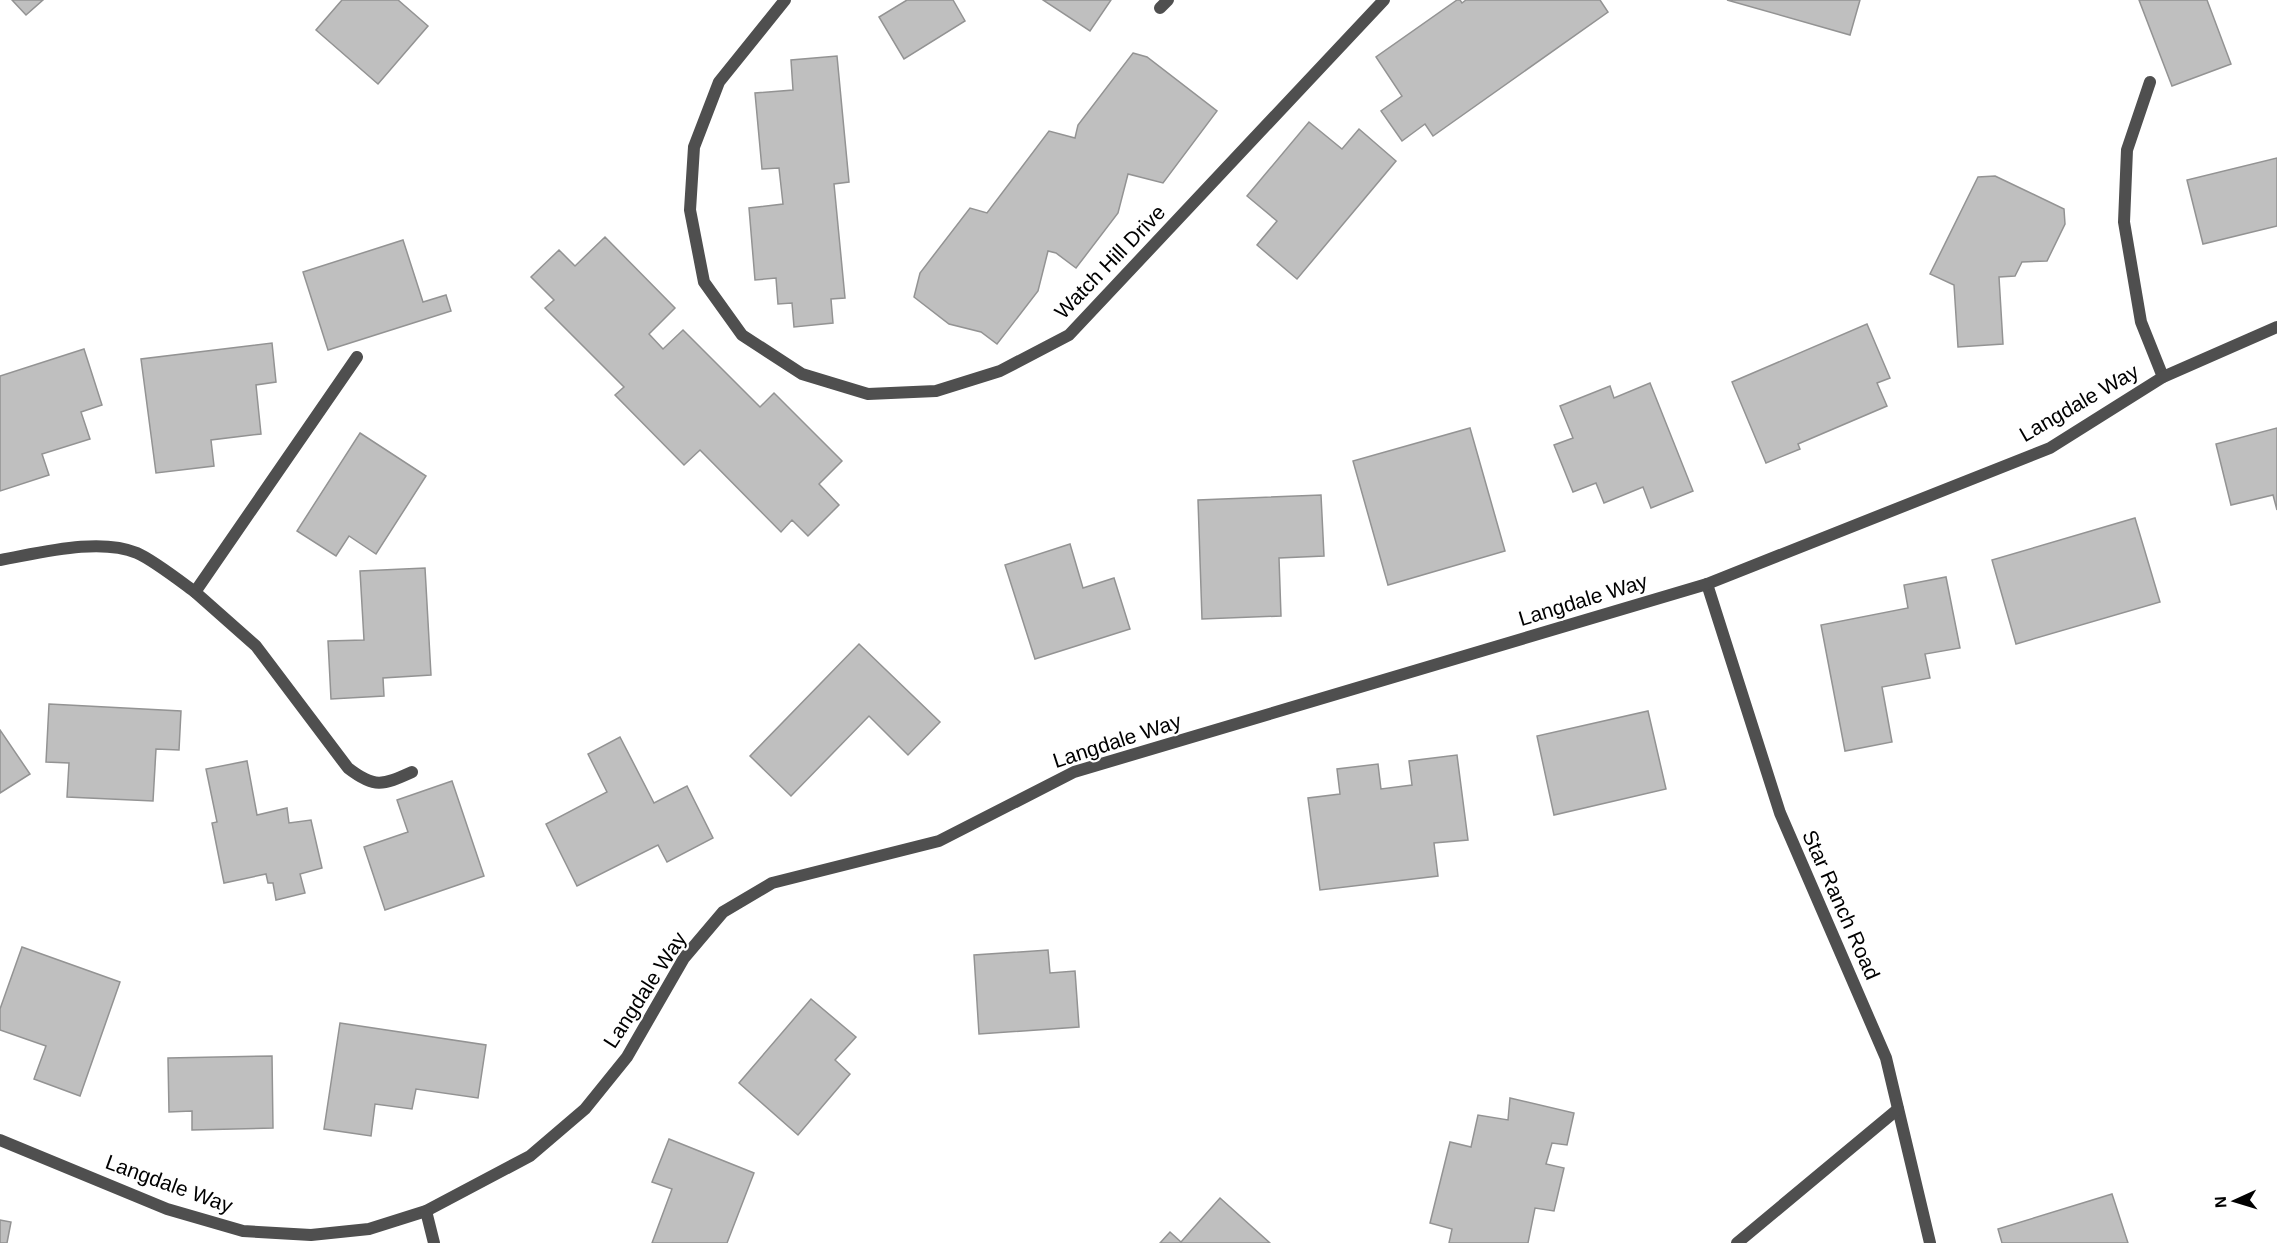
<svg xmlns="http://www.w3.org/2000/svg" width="2277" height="1243" font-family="Arial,sans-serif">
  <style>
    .building { fill: #bfbfbf; stroke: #939393; stroke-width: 1.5 }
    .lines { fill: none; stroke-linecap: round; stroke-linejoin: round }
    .lane { stroke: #4f4f4f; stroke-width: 12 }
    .street { stroke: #4f4f4f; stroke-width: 12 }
    .labels { text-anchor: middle; stroke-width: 4.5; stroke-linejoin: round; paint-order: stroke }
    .street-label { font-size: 21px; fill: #000; stroke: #fff }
  </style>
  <rect width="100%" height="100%" fill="#fff"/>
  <!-- building -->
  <g class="building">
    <path d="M12 0H43L26 15Z"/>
    <path d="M342 0H398L428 26 378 84 316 30Z"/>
    <path d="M907 0H953L965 21 904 59 879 17Z"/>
    <path d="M1043 0H1111L1090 31Z"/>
    <path d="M1457 0H1460L1462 3 1466 0H1600L1608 12 1433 136 1425 124 1402 141 1381 111 1402 96 1376 57Z"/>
    <path d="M1727 0H1860L1850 35Z"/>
    <path d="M2139 0H2207L2231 64 2172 86Z"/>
    <path d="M1133 53 1147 57 1217 111 1163 183 1128 174 1118 213 1076 268 1056 253 1048 251 1038 291 997 344 981 332 949 324 914 297 920 273 970 208 987 213 1049 131 1075 138 1078 125Z"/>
    <path d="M837 56 849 182 834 184 845 298 831 299 833 323 794 327 792 303 778 304 776 278 755 280 749 208 783 204 779 168 762 169 755 93 793 90 791 60Z"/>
    <path d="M1309 122 1342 149 1359 129 1396 161 1297 279 1257 245 1277 221 1247 196Z"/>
    <path d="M2277 158V226L2203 244 2187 180Z"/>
    <path d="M1995 176 2064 209 2065 224 2047 261 2022 262 2015 276 1999 277 2003 344 1958 347 1954 285 1930 274 1978 177Z"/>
    <path d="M605 237 675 308 649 334 663 349 683 330 760 407 774 393 842 461 819 484 839 505 808 536 792 520 781 532 700 450 684 465 615 395 624 387 545 308 554 300 531 277 559 250 575 266Z"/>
    <path d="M403 240 423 302 446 295 451 311 328 350 303 272Z"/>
    <path d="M1867 324 1890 378 1877 383 1887 406 1798 444 1800 449 1766 463 1732 382Z"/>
    <path d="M272 343 276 382 256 385 261 434 211 440 214 466 156 473 141 359Z"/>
    <path d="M84 349 102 405 81 412 90 439 42 454 49 475 0 491V376Z"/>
    <path d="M1650 383 1693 491 1651 508 1643 487 1604 503 1596 483 1573 492 1554 445 1573 438 1560 406 1610 386 1614 398Z"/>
    <path d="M1470 428 1505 551 1388 585 1353 461Z"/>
    <path d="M2277 428V510L2273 495 2231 505 2216 444Z"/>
    <path d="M360 433 426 476 376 554 349 536 336 556 297 531Z"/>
    <path d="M1321 495 1324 556 1279 558 1281 616 1202 619 1198 500Z"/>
    <path d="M2135 518 2160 602 2016 644 1992 560Z"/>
    <path d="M1070 544 1083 588 1114 578 1130 629 1035 659 1005 565Z"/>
    <path d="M425 568 431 675 383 678 384 696 331 699 328 641 364 640 360 571Z"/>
    <path d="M1946 577 1960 648 1925 654 1930 678 1882 687 1892 742 1845 751 1821 625 1908 608 1904 585Z"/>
    <path d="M859 644 940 722 908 755 869 716 791 796 750 756Z"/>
    <path d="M49 704 181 711 179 750 156 749 153 801 67 797 69 763 46 762Z"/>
    <path d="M1648 711 1666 789 1554 815 1537 736Z"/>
    <path d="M0 730 30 774 0 793Z"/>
    <path d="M620 737 654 803 687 786 713 838 667 862 658 845 577 886 546 824 607 792 588 754Z"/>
    <path d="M1457 755 1468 840 1434 843 1438 876 1320 890 1308 798 1340 794 1337 769 1378 764 1381 789 1412 785 1409 761Z"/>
    <path d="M247 761 257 815 287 808 289 823 311 820 322 868 300 874 305 893 276 900 273 883H268L266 874 224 883 212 823 217 822 206 769Z"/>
    <path d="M452 781 484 876 385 910 364 847 408 832 397 800Z"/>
    <path d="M22 947 120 982 80 1096 34 1079 46 1046 0 1030V1009Z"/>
    <path d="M1048 950 1050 973 1075 971 1079 1027 979 1034 974 955Z"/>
    <path d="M811 999 856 1037 835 1060 850 1074 798 1135 739 1083Z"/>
    <path d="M340 1023 486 1045 478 1098 416 1089 412 1109 375 1104 371 1136 324 1129Z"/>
    <path d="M272 1056 273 1128 192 1130V1111L169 1112 168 1058Z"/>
    <path d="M1510 1098 1574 1113 1567 1145 1552 1143 1546 1164 1564 1168 1554 1211 1535 1208 1528 1243H1449L1452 1229 1430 1223 1450 1142 1471 1147 1478 1115 1508 1120Z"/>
    <path d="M669 1139 754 1173 727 1243H652L672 1189 652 1182Z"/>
    <path d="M2112 1194 2128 1243H2002L1998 1229Z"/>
    <path d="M1220 1198 1270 1243H1160L1170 1232 1181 1242Z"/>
    <path d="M0 1220 11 1222 7 1243H0Z"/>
  </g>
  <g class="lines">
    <!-- lane -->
    <g class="lane">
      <path d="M1160 8 1168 0"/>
      <path d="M2150 82 2127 150 2124 222 2141 322 2163 377"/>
      <path d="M357 357 195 592 256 646 348 768C375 789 383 785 412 772"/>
    </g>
    <!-- street -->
    <g class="street">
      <path d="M785 0 719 82 694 147 690 210 704 282 742 335 802 374 868 394 936 391 1000 371 1069 335 1384 0"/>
      <path d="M0 560C40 553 99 537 137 553 153 560 180 581 195 592"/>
      <path d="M1707 584 1780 813 1886 1058 1930 1243"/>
      <path d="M0 1140 167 1209 243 1231 311 1235 369 1229 426 1211 530 1156 585 1109 627 1057 684 958 723 912 772 883 939 841 1074 772 1707 584 2050 448 2163 377 2277 327"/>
      <path d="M426 1211 434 1243"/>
      <path d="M1737 1243 1898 1109"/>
    </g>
  </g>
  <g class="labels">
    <!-- street labels -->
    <g class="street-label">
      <text transform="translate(1110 262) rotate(-46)" y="7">Watch Hill Drive</text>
      <text transform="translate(2079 403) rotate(-30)" y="7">Langdale Way</text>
      <text transform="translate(1583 600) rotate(-17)" y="7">Langdale Way</text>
      <text transform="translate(1117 741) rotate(-18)" y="7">Langdale Way</text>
      <text transform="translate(1841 905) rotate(66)" y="7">Star Ranch Road</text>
      <text transform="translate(645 990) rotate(-57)" y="7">Langdale Way</text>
      <text transform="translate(169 1184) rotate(20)" y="7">Langdale Way</text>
    </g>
  </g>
  <!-- north arrow -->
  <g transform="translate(2235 1201) rotate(266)" stroke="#ffffff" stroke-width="4.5" paint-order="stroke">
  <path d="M0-4.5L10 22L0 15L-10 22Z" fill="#000000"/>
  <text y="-9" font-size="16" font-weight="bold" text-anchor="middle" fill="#000000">N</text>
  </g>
</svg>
